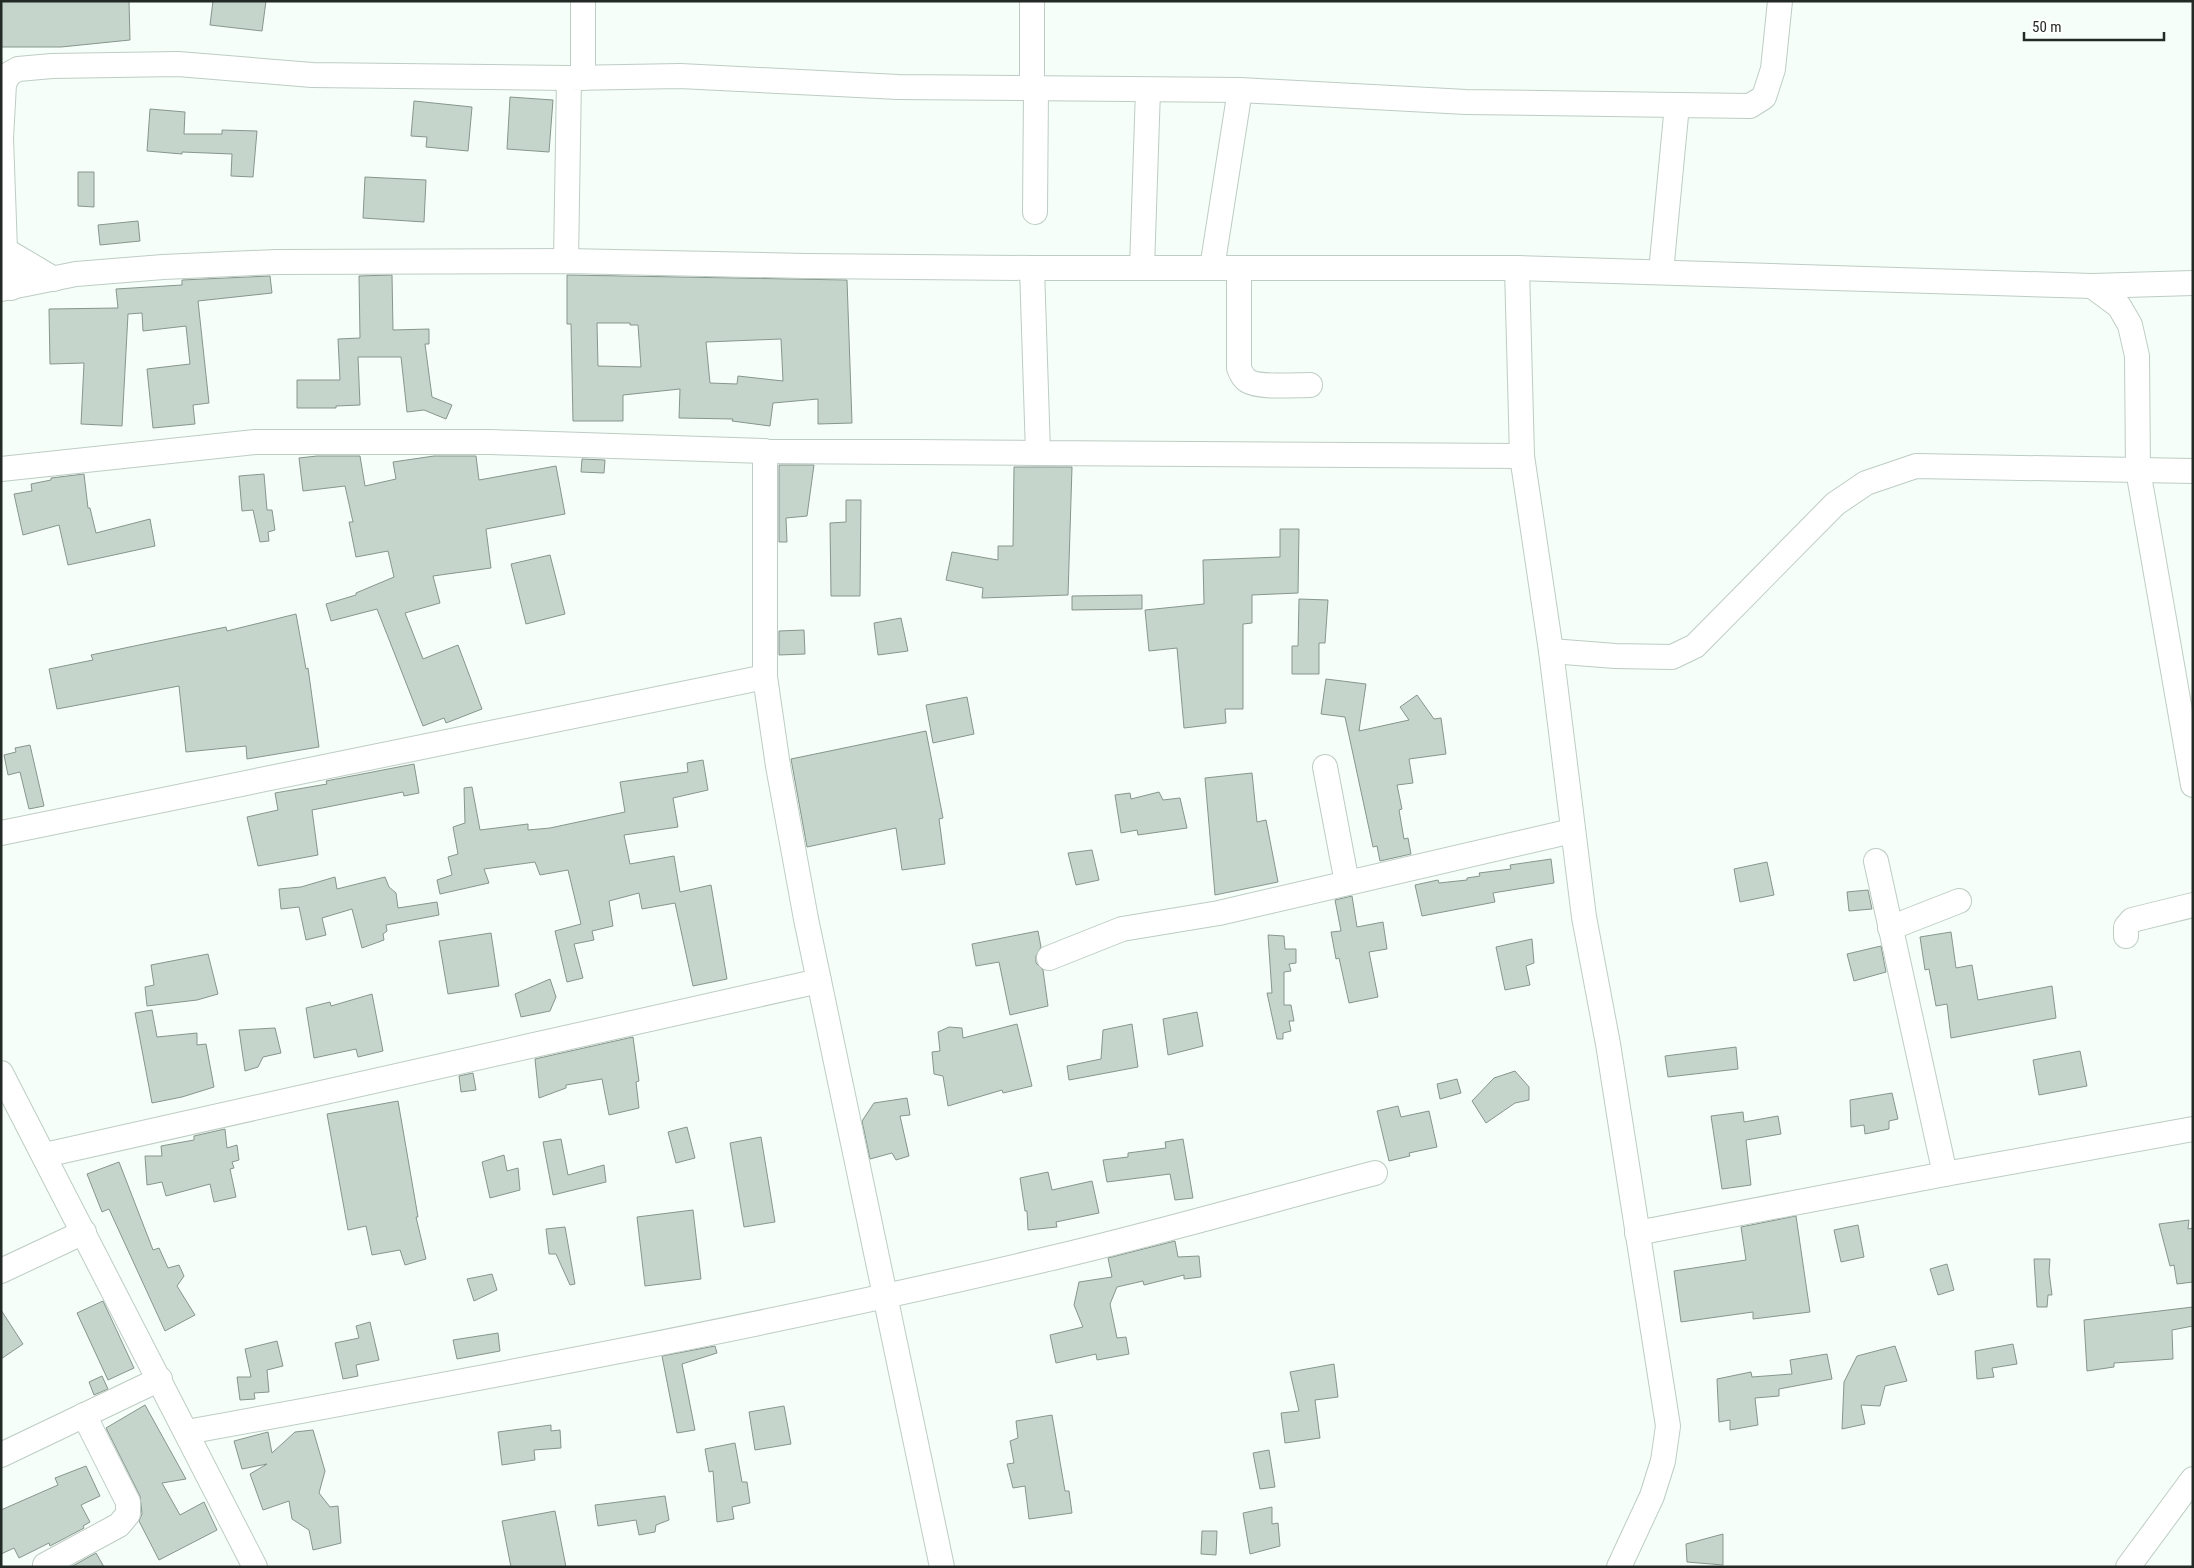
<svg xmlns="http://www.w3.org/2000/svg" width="2194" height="1568" font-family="'Roboto Condensed',sans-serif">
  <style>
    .building { fill: #c6d5cc; stroke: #87968d; fill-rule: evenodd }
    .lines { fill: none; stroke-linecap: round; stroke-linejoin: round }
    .minor-casing { stroke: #bdcdc4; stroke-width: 26 }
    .minor { stroke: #fff; stroke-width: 24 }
  </style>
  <rect width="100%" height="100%" fill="#f5fef8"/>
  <!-- building -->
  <g class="building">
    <path d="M1 1H129L130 40 61 47H1Z"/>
    <path d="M213 1H266L262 31 210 25Z"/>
    <path d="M510 97 553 100 549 152 507 149Z"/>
    <path d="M414 101 472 107 468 151 426 147 427 137 411 136Z"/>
    <path d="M150 109 185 112 184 134H222V130L257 131 253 177 231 176 232 154 182 152V154L147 151Z"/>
    <path d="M78 172H94V207L78 206Z"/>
    <path d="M365 177 426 180 424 222 363 218Z"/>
    <path d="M138 221 140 241 100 245 98 225Z"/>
    <path d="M392 275 393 330 429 329V344H425L432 397 452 405 446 419 424 410 407 412 401 357H358L360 405 336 406V408H297V380H340L338 339 360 338 359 276Z"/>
    <path d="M567 275 847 280 852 423 818 424V399L773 403 770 426 732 421 733 419 679 418 680 389 623 395V421H573L571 324H567ZM597 323H630V325H638L641 367 598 366ZM781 339 783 381 738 376 737 384 710 383 706 342Z"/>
    <path d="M270 276 272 293 198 301 209 403 193 405 195 424 153 428 147 369 190 364 186 326 143 331 142 313 128 314 122 426 81 424 84 363 50 364 49 309 118 308 116 289 182 285V280Z"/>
    <path d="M317 456H360L365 486 396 479 393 462 434 456H476L479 480 556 466 565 514 486 529 491 568 433 576 440 603 405 613 423 659 458 645 482 709 446 723 444 718 423 726 377 609 331 621 326 604 356 595V593L394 577 388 551 356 557 349 522H353L345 486 303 491 299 458Z"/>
    <path d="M582 459 605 460 604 473 581 472Z"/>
    <path d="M779 465H814L807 516 786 518 787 542H779Z"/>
    <path d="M1014 467H1072L1068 595 982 598 983 588 946 580 952 552 998 560V546H1013Z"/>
    <path d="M84 474 88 508H90L96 533 150 519 155 546 68 565 59 525 23 535 14 494 32 491 31 484 51 480V478Z"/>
    <path d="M264 474 267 510H272L275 530 268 532 269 541 260 542 253 510 242 511 239 476Z"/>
    <path d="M846 500H861L860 596H831L830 523 846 522Z"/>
    <path d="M1280 529H1299L1298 593 1252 595V623L1243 624V709H1225L1226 723 1184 728 1177 648 1149 651 1145 610 1204 604 1203 560 1280 557Z"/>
    <path d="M550 555 565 614 526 624 511 564Z"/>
    <path d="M1142 595V609L1072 610V596Z"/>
    <path d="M1299 599 1328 600 1325 643H1319V674H1292V646H1298Z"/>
    <path d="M296 614 306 669 308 668 319 747 247 759 246 746 186 752 179 686 57 709 49 669 93 660 91 655 226 627 227 631Z"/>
    <path d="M901 618 908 651 878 655 874 623Z"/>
    <path d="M804 630 805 654 779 655V631Z"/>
    <path d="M1326 679 1366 684 1359 731 1409 720 1400 707 1417 695 1434 719 1441 718 1446 754 1409 759 1413 783 1397 785 1402 809 1399 810 1404 839 1408 838 1411 854 1380 861 1377 846 1373 847 1345 717 1321 714Z"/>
    <path d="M967 697 974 734 933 743 926 705Z"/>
    <path d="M926 731 943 818 939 819 945 864 902 870 896 828 807 847 791 759Z"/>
    <path d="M30 745 44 806 29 809 20 772 8 775 4 755 16 752 15 748Z"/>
    <path d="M703 760 708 790 673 798 678 827 624 835 630 864 674 856 680 892 711 885 727 979 693 986 675 903 642 909 639 893 609 901 613 926 592 931 594 940 574 944 583 978 567 982 555 931 581 924 568 870 540 875 535 862 484 869 489 883 440 894 437 880 452 875 448 857 458 854 453 827 465 823 464 788 472 787 480 830 528 824V830L550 828 625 812 620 782 688 772 687 763Z"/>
    <path d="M414 764 419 793 404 796 403 792 312 810 318 855 258 866 247 817 278 810 275 793 327 784 326 781Z"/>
    <path d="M1252 773 1257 822 1266 820 1278 882 1215 895 1205 778Z"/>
    <path d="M1159 792 1163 800 1180 798 1187 828 1138 835 1137 830 1121 833 1115 795 1130 793 1131 799Z"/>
    <path d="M1092 850 1099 880 1076 885 1068 853Z"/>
    <path d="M1551 859 1554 883 1493 893 1495 902 1422 916 1415 885 1438 880 1439 883 1467 880V878L1480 876 1479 873 1511 869 1510 865Z"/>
    <path d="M1767 862 1774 895 1740 902 1734 869Z"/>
    <path d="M335 877 337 889 385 877 389 887 396 893 398 908 437 902 439 915 386 925 387 931 383 934 384 940 362 948 352 909 322 918 326 935 306 940 299 907 281 909 279 889 301 887Z"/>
    <path d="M1868 890 1872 909 1849 911 1847 892Z"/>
    <path d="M1352 896 1357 927 1383 922 1387 949 1369 952 1378 997 1349 1003 1339 958 1336 959 1331 932 1341 931 1335 900Z"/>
    <path d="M1038 931 1041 947 1036 956V963L1043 970 1048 1006 1010 1015 999 962 976 966 972 944Z"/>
    <path d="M1951 932 1956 968 1972 965 1978 1000 2052 986 2056 1018 1951 1038 1947 1004 1936 1006 1929 969 1925 970 1920 937Z"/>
    <path d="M491 933 499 986 448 994 439 941Z"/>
    <path d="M1268 935 1284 936 1285 949H1296V963L1289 964 1291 971 1284 972V1005H1291L1294 1021H1289L1291 1031 1283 1033V1039H1277L1267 993H1272Z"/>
    <path d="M1532 939 1534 963 1526 966 1530 985 1505 990 1496 947Z"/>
    <path d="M1881 946 1886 972 1854 981 1847 954Z"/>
    <path d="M208 954 218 994 197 1000 147 1006 145 987 154 985 151 965Z"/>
    <path d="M550 979 556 997 550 1011 521 1017 515 994Z"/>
    <path d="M372 994 383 1051 358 1057 356 1049 314 1058 306 1008 330 1002 331 1006Z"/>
    <path d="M152 1010 157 1037 197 1033V1045L206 1044 214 1087 182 1097 152 1103 135 1013Z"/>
    <path d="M1197 1012 1203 1046 1168 1055 1163 1019Z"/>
    <path d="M1017 1024 1032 1086 1003 1093 1002 1090 948 1106 943 1076 934 1074 932 1052 940 1051 938 1032 949 1027 962 1028 963 1038Z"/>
    <path d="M1132 1024 1138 1067 1069 1080 1067 1066 1101 1059 1103 1030Z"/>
    <path d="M275 1028 281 1053 263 1057 258 1067 245 1071 239 1030Z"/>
    <path d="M633 1037 639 1081 636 1082 639 1108 609 1115 602 1079 566 1085V1088L539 1098 535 1059Z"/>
    <path d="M1736 1047 1738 1069 1668 1077 1665 1056Z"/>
    <path d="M2080 1051 2087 1086 2039 1095 2033 1060Z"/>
    <path d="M1515 1071 1529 1087V1100L1515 1103 1486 1123 1472 1101 1494 1078Z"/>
    <path d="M473 1073 476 1090 461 1092 459 1076Z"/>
    <path d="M1457 1079 1461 1093 1440 1099 1437 1084Z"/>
    <path d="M1892 1093 1898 1119 1889 1121V1129L1865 1134 1864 1125 1851 1127 1850 1100Z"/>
    <path d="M907 1098 910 1115 900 1116 909 1156 896 1160 892 1153 870 1159 862 1121 874 1103Z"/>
    <path d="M398 1101 418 1217H416L426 1259 405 1265 400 1250 372 1255 366 1226 348 1230 327 1114Z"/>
    <path d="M1398 1106 1401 1117 1429 1111 1437 1147 1409 1153 1410 1156 1389 1161 1377 1111Z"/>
    <path d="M1743 1112 1744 1122 1778 1116 1781 1134 1746 1140 1751 1185 1722 1189 1711 1116Z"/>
    <path d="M687 1127 695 1158 676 1163 668 1132Z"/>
    <path d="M225 1129 227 1148 237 1145 239 1160 232 1162 234 1168 230 1169 236 1197 214 1202 210 1184 166 1196 162 1182 147 1185 145 1156H162L161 1146 194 1140V1136Z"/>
    <path d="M761 1137 775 1222 744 1227 730 1143Z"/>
    <path d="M561 1139 568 1175 604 1165 606 1182 553 1195 543 1142Z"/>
    <path d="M1183 1139 1193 1198 1175 1200 1170 1174 1107 1182 1103 1160 1128 1157V1153L1166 1148 1165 1142Z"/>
    <path d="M504 1155 507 1171 518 1168 520 1190 490 1198 482 1162Z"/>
    <path d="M119 1162 153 1250 159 1248 168 1268 179 1265 184 1276 177 1286 195 1315 165 1331 109 1209 102 1212 87 1174Z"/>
    <path d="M1048 1172 1052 1190 1092 1181 1099 1213 1056 1222 1057 1227 1028 1230 1027 1211H1025L1020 1178Z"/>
    <path d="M693 1210 701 1279 645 1286 637 1217Z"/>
    <path d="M1796 1216 1810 1312 1753 1319V1312L1681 1322 1674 1271 1746 1260 1741 1227Z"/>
    <path d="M2189 1220 2188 1229 2193 1228V1282L2177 1284 2174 1265 2170 1266 2159 1224Z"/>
    <path d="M1858 1225 1864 1257 1841 1262 1834 1230Z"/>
    <path d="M565 1227 575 1284 570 1285 556 1254H549L546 1229Z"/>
    <path d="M1175 1241 1178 1257 1199 1256 1201 1277 1184 1279V1275L1144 1285 1143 1281 1117 1287 1110 1304 1117 1338 1126 1337 1129 1354 1097 1360 1096 1354 1056 1363 1050 1335 1083 1327 1074 1305 1079 1282 1112 1277 1108 1258Z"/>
    <path d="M2034 1259H2050L2049 1272 2052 1295H2048L2047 1307H2037Z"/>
    <path d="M1947 1264 1954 1290 1938 1295 1930 1269Z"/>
    <path d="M492 1274 497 1290 474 1301 467 1279Z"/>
    <path d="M103 1301 134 1368 108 1380 77 1313Z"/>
    <path d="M2193 1307V1326L2172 1330 2173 1359 2114 1363V1367L2087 1371 2084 1320Z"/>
    <path d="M1 1310 23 1344 1 1359Z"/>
    <path d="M370 1322 379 1360 356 1365 358 1376 343 1379 335 1343 359 1338 356 1326Z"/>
    <path d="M498 1333 500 1351 457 1359 453 1340Z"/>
    <path d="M277 1341 283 1366 267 1370 269 1392 254 1393 255 1399 240 1400 237 1377H251L245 1349Z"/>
    <path d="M2013 1344 2017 1364 1992 1368 1994 1377 1977 1379 1975 1351Z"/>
    <path d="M715 1346 717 1353 682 1364 695 1430 677 1433 662 1356Z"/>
    <path d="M1895 1346 1907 1381 1885 1386 1880 1406 1861 1405 1865 1424 1842 1429 1844 1382 1857 1356Z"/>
    <path d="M1827 1354 1832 1379 1779 1389V1396L1755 1398 1758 1425 1730 1430V1420L1719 1422 1717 1379 1751 1372 1752 1377 1792 1374 1790 1360Z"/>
    <path d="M1334 1364 1338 1397 1315 1400 1320 1438 1285 1443 1281 1413 1299 1411 1290 1372Z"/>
    <path d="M102 1376 108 1389 94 1395 89 1382Z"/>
    <path d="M145 1405 186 1479 162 1483 180 1515 204 1502 217 1530 159 1560 139 1521 142 1514 140 1496 106 1428Z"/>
    <path d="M784 1406 791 1444 755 1450 749 1412Z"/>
    <path d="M1052 1415 1065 1491H1069L1072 1513 1029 1519 1025 1486 1013 1488 1007 1464 1014 1463 1010 1441 1018 1438 1016 1421Z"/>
    <path d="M551 1425V1431L560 1430 561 1448 534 1450 535 1460 502 1465 498 1432Z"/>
    <path d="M313 1430 325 1471 319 1493 330 1507 338 1506 341 1543 313 1550 309 1530 292 1519 289 1501 263 1510 250 1474 267 1464 242 1469 234 1441 268 1432 272 1453 295 1432Z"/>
    <path d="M735 1443 742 1482H747L750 1503 732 1507 734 1519 717 1522 713 1471 709 1472 705 1449Z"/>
    <path d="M1269 1450 1275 1487 1260 1489 1253 1453Z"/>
    <path d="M86 1466 100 1496 81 1505 90 1522 83 1526 84 1528 50 1546 49 1543 19 1558 14 1548 1 1554V1510L58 1485 55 1478Z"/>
    <path d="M665 1496 669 1520 656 1525 655 1532 639 1535 636 1520 598 1526 595 1505Z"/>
    <path d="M1272 1507V1524L1278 1523 1280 1546 1250 1554 1243 1513Z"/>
    <path d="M555 1511 566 1567H511L502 1521Z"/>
    <path d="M1202 1531H1217L1216 1555 1201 1554Z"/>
    <path d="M1723 1534V1565L1687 1562 1686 1544Z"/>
    <path d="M96 1553 104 1567H71Z"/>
  </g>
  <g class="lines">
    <!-- minor casing -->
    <g class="minor-casing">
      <g id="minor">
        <path d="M583 1V78"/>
        <path d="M1032 1V89"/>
        <path d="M1035 212 1036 89"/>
        <path d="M5 250 54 279"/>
        <path d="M566 261 569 78 680 76 898 87 1240 90"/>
        <path d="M1032 268 1038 453 1522 456"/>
        <path d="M1142 268 1148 90"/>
        <path d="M1212 268 1240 90 1466 102 1677 105"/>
        <path d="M1239 268V368C1241 373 1243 378 1248 381 1259 388 1296 385 1310 385"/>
        <path d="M1517 268 1522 456 1551 651 1584 917 1608 1044 1668 1426 1663 1461 1652 1496 1619 1567"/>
        <path d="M1661 272 1677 105 1750 106 1764 97 1773 69 1780 1"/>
        <path d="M2092 286 2119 306 2130 325 2137 356 2138 470 2193 785"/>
        <path d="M11 288 5 250 1 138 4 84 9 74 18 69 52 66 178 64 312 75 569 78"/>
        <path d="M1 289 76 274 163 267 276 262 566 261 806 266 1032 268H1517L2092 286 2193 283"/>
        <path d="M765 451V677L778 766 806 919 942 1567"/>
        <path d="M1 469 255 442H490L765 451 1038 453"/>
        <path d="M1551 651 1615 656 1672 657 1695 646 1835 504 1866 483 1916 466 2193 471"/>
        <path d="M1325 767 1347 883"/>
        <path d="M1 833 765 677"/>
        <path d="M1876 861 1945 1174"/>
        <path d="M1890 928 1959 901"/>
        <path d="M2126 936V927L2132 920 2193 905"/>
        <path d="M1049 958 1122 929 1219 913 1572 831"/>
        <path d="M1 1073 255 1567"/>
        <path d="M45 1155 819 981"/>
        <path d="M1637 1233 1945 1174 2193 1129"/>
        <path d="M1 1271 84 1232"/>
        <path d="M187 1432C477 1379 768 1326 1056 1257 1162 1232 1268 1201 1375 1173"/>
        <path d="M1 1455 160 1379"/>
        <path d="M45 1565 119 1525 128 1514V1502L84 1415"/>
        <path d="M2128 1567 2193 1479"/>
      </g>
    </g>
    <!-- minor -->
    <use href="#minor" class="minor"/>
  </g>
  <!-- border -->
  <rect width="2194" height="1568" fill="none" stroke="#232925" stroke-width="5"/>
  <!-- scale -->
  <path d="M2024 32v8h140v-8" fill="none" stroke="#232925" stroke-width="2.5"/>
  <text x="2032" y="32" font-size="15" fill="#232925" stroke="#ffffff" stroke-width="4" paint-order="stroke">50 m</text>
</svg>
